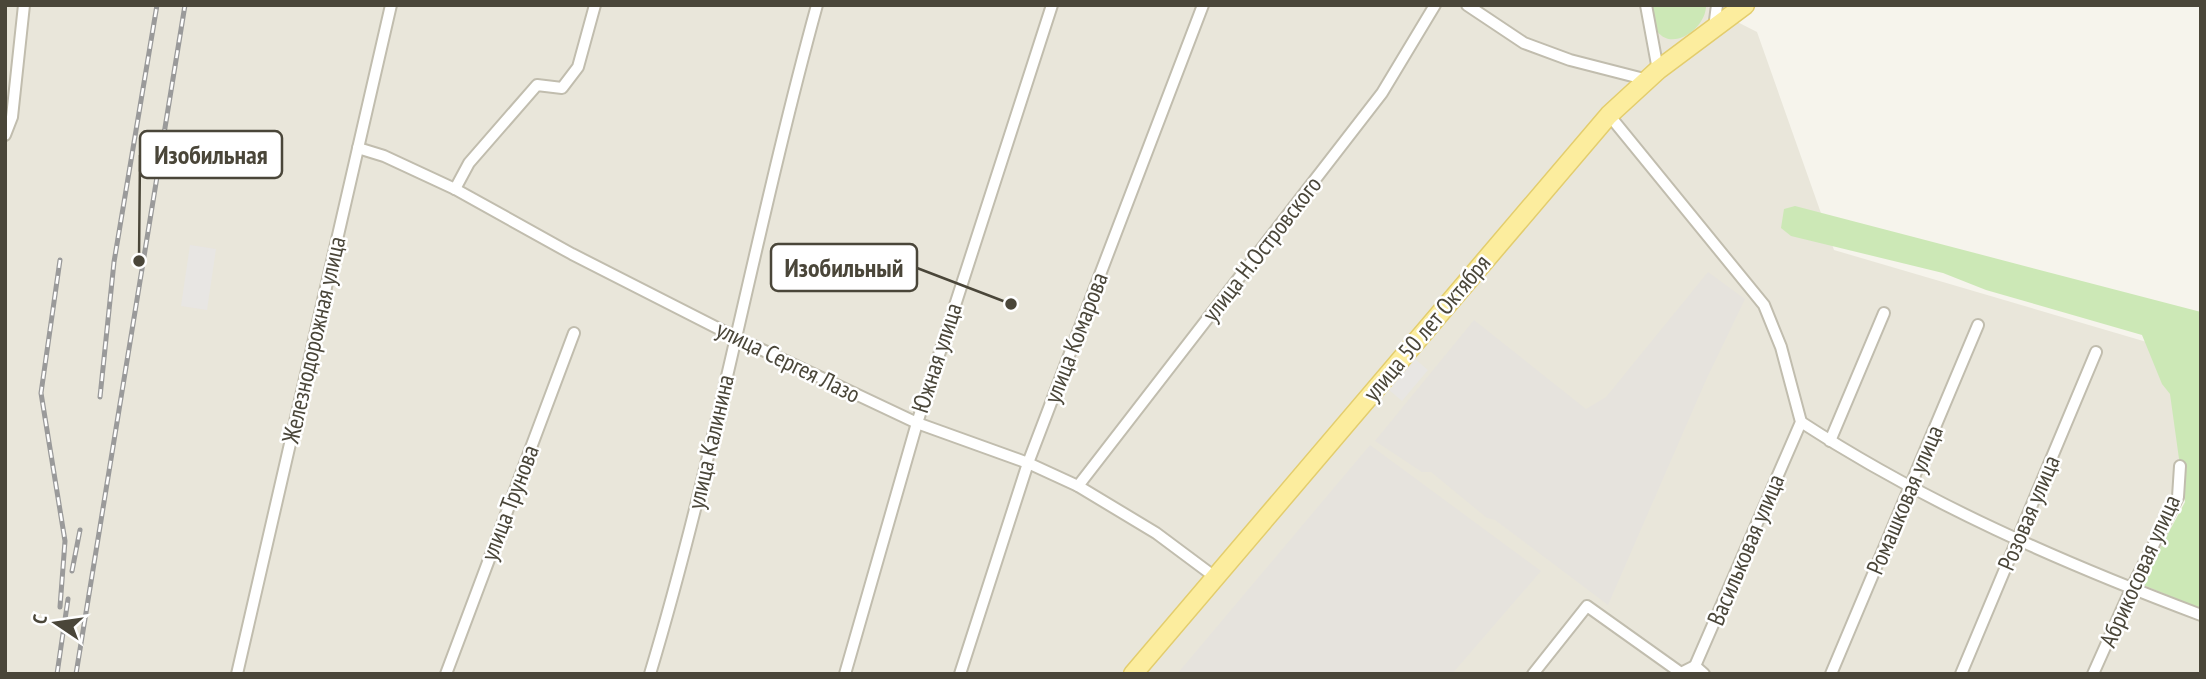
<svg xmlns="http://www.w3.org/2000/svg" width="2206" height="679" font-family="'PT Sans Narrow',sans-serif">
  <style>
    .residential { fill: #e9e6da }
    .industrial { fill: #e6e3dd }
    .green { fill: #cce8b6 }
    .parking { fill: #e8e6e3 }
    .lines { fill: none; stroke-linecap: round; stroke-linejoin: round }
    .street-casing { stroke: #c1bdae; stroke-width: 14 }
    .primary-casing { stroke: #e3cd6d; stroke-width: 21 }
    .street { stroke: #fff; stroke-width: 10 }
    .primary { stroke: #fced9e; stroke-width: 18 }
    .rail-casing { stroke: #9a9a9a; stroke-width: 5 }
    .rail { stroke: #fff; stroke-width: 2.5; stroke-dasharray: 8; stroke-linecap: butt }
    .labels { text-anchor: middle; stroke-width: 5; stroke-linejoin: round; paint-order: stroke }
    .street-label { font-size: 24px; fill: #4a4639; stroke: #fff }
    .leader { fill: none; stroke: #4a4639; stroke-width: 2.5 }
    .callout-dot { fill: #4a4639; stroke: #fff; stroke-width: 2.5 }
    .callout { fill: #fff; stroke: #4a4639; stroke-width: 2.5 }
    .callout-label { font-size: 26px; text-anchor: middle; font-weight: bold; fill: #4a4639 }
  </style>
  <rect width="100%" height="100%" fill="#f6f4ec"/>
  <!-- residential -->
  <path class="residential" d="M5 5 1706 6 1757 32 1834 250 2201 358V449L2152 580 2201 604V674H5Z"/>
  <!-- industrial -->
  <g class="industrial">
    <path d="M1708 272 1745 299 1706 380 1608 605 1495 520 1487 518 1431 472H1422L1375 441 1474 320 1586 409 1606 397Z"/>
    <path d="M1370 445 1541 571 1452 674H1177Z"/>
  </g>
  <!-- green -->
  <g class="green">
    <path d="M1651 5H1706C1707 28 1670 55 1655 28 1652 22 1652 12 1651 5Z"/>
    <path d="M1795 206 2201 312V609L2141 584 2185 502 2170 394 2162 384 2142 335 1986 290 1943 273 1791 236 1781 228 1784 209Z"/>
  </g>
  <!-- parking -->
  <g class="parking">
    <path d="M190 245 216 249 207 310 181 306Z"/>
    <path d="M1415 359 1428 370 1402 401 1389 390Z"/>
  </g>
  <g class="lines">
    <!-- street casing -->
    <g class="street-casing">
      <g id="street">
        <path d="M1467 5 1524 43 1570 60 1648 80"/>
        <path d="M1646 5 1658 70"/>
        <path d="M1714 28 1717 5"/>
        <path d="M1609 115 1764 305 1781 347 1801 422 1695 666"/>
        <path d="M5 135 12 117 24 5"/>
        <path d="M358 148 384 156 455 189 572 254 735 337 917 423 1028 463 1078 486 1156 533 1215 577"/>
        <path d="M455 189 469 163 537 85 562 88 578 67 595 5"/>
        <path d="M1801 422C1925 503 2063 563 2201 615"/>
        <path d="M1830 441 1884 313"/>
        <path d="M1078 486 1382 93 1435 5"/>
        <path d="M237 674 391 5"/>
        <path d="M446 674 574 333"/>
        <path d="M650 674C716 454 756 227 817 5"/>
        <path d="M845 674 917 423 1052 5"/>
        <path d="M960 674 1028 463 1203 5"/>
        <path d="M1533 674 1587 606 1681 673 1695 666 1704 674"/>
        <path d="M1831 674 1978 325"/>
        <path d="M1961 674 2096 352"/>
        <path d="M2093 674 2131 589 2178 497 2180 466"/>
      </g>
    </g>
    <!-- primary casing -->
    <g class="primary-casing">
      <path id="primary" d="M1133 674 1609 115 1658 70 1745 5"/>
    </g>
    <!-- street -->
    <use href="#street" class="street"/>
    <!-- primary -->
    <use href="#primary" class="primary"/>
    <!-- rail casing -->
    <g class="rail-casing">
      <g id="rail">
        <path d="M60 260 41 393 65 541 60 607"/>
        <path d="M100 397 114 262 157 5"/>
        <path d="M72 571 80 530"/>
        <path d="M57 674 68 599"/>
        <path d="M76 674 185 5"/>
      </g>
    </g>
    <!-- rail -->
    <use href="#rail" class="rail"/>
  </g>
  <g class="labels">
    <!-- street labels -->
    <g class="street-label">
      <text transform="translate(1262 249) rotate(-52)" y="8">улица Н.Островского</text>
      <text transform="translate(1427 328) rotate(-50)" y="8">улица 50 лет Октября</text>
      <text transform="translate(1076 338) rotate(-69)" y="8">улица Комарова</text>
      <text transform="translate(314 340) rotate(-77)" y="8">Железнодорожная улица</text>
      <text transform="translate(937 358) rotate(-72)" y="8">Южная улица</text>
      <text transform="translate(788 362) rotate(26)" y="8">улица Сергея Лазо</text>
      <text transform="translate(711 442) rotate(-77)" y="8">улица Калинина</text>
      <text transform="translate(1905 500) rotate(-67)" y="8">Ромашковая улица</text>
      <text transform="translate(510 503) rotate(-69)" y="8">улица Трунова</text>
      <text transform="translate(2029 513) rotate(-67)" y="8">Розовая улица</text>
      <text transform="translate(1746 550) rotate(-67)" y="8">Васильковая улица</text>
      <text transform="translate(2140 571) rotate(-66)" y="8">Абрикосовая улица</text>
    </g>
  </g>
  <!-- callouts -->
  <path class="leader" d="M139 261L140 155M1011 304L917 268"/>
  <g class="callout-dot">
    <circle cx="139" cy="261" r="7"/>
    <circle cx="1011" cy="304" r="7"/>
  </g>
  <g class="callout">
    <rect x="140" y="131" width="142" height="47" rx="7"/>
    <rect x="771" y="244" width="146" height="47" rx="7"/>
  </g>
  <g class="callout-label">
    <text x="211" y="164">Изобильная</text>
    <text x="844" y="277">Изобильный</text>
  </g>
  <!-- border -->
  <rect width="2206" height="679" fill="none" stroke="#4a4639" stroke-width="14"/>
  <!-- north arrow -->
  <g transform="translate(56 623) rotate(283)" stroke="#ffffff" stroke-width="5" paint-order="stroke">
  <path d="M0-5L12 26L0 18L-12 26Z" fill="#4a4639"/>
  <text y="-10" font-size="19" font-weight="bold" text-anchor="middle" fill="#4a4639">С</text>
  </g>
</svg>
